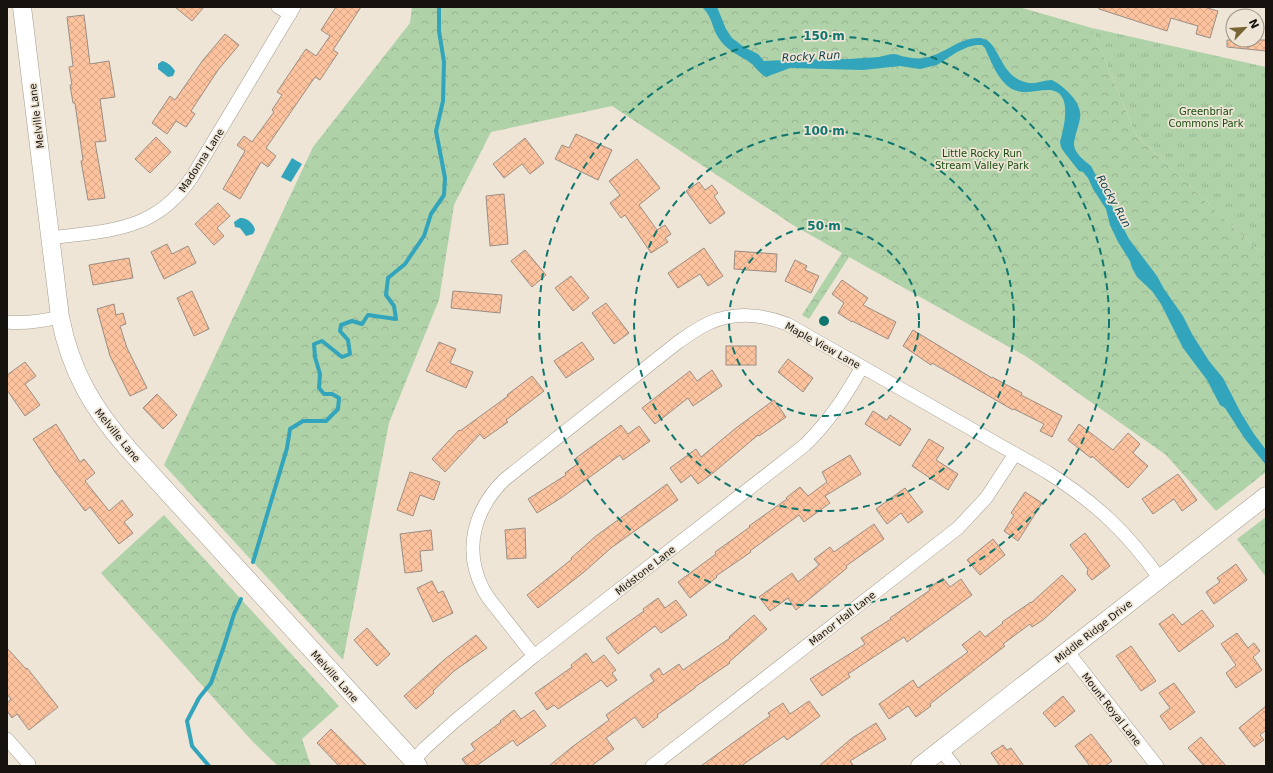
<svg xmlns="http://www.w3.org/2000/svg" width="1273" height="773" font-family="'DejaVu Sans',sans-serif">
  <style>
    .forest { fill: url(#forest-crowns) }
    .park { fill: url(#park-tufts) }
    .water { fill: #32a4bb }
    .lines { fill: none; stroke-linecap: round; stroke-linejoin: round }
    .stream { stroke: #32a4bb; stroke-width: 4 }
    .building { fill: url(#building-cross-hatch); stroke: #9b8d84 }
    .street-casing { stroke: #a49c8e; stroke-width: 14 }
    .secondary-casing { stroke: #a49c8e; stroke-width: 19 }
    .street { stroke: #fff; stroke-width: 13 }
    .secondary { stroke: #fff; stroke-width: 18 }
    .ring { fill: none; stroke: #0f766e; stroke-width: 2; stroke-dasharray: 7 5 }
    .labels { text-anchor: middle; stroke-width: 3.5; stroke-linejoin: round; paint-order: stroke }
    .park-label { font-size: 10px; fill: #184d0f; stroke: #eee5d6 }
    .street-label { font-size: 10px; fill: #16130e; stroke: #eee5d6 }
    .water-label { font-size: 11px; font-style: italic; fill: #11424c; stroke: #eee5d6 }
    .centre { fill: #0f766e; stroke: #eee5d6; stroke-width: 2 }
    .ring-label { font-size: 12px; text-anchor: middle; font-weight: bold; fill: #0f766e; stroke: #eee5d6; stroke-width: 3.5; stroke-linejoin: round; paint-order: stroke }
  </style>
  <defs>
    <pattern id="forest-crowns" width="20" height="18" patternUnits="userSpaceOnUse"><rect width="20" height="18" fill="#afd2a9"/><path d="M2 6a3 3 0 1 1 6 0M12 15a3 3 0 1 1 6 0" fill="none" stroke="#96b390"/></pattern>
    <pattern id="park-tufts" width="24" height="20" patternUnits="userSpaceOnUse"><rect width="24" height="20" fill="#afd2a9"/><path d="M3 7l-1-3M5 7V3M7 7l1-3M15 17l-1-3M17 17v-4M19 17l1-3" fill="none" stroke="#96b390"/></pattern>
    <pattern id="building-cross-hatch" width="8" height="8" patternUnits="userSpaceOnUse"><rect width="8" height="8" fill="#fdc39e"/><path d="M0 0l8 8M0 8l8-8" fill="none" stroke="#d8a787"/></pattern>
  </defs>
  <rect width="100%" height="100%" fill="#eee5d6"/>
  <!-- forest -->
  <g class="forest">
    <path d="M412 7H1019L1092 28 1136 135 1266 258V472L1216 511 1166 455 1027 357 849 257 809 319 802 315 842 253 793 225 612 106 491 132 454 205 439 300 389 423 343 660 164 465 313 147 410 23Z"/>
    <path d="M164 515 339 706 302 739 311 766H278L254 743 101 573Z"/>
    <path d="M1266 517V577L1237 539Z"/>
  </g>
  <!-- park -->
  <path class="park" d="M1092 28 1266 67V258L1136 135Z"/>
  <!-- water -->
  <g class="water">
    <path d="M702 7H717L726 29 732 38 744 47 758 54 764 61C792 59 820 60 849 59 859 58 869 58 879 57 884 56 889 54 894 54 898 54 902 57 906 57 911 58 918 59 924 58 944 55 959 37 980 38 1001 40 998 78 1029 83 1037 84 1044 80 1052 80 1064 86 1083 103 1080 118 1079 126 1074 137 1074 145 1075 154 1085 161 1091 166L1129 239 1157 276 1164 289 1183 316 1192 334 1209 361 1223 378 1241 413 1254 434 1266 450V465L1245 439 1225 408 1220 405 1207 380 1183 348 1161 304 1152 291 1137 277 1132 268 1130 261 1118 242 1110 225 1106 209 1093 189 1088 178 1083 172 1079 171 1064 152 1061 147 1060 142C1064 127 1074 90 1048 90 1036 90 1023 95 1012 89 998 81 991 61 985 48L982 45H976L968 47 957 52 937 65 920 69 900 66 863 70 790 68 766 77C760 74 757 69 752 64 740 55 726 51 718 37 711 25 713 18 702 7Z"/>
    <path d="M162 61C167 62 172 66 175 71L173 76 168 77 158 69V64Z"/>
    <path d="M292 158 302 164 291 182 281 177Z"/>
    <path d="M240 218C246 217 254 223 255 230L253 234 246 236 240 228 235 227 234 222Z"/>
  </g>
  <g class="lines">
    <!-- stream -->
    <g class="stream">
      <path d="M253 562 287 448 290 429 303 421H326L338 409 339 398 332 394H324L319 388 320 374 315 357 314 344 322 341 342 357 350 354 348 340 340 331 341 325 352 321 362 324 368 315 396 319 394 306 386 295 388 278 405 264 424 236 431 214 444 195 445 178 436 131 443 101 444 62 439 31V7"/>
      <path d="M209 766 192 746 187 721 199 698 211 683 224 646 234 614 241 599"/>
    </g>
  </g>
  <!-- building -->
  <g class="building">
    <path d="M175 7H204L192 21Z"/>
    <path d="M336 7H361L333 50 338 53 320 80 315 77 266 148 276 156 268 167 261 162 240 199 223 189 245 151 237 145 244 136 252 142 274 112 272 110 282 95 277 92 306 49 316 56 330 36 321 30Z"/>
    <path d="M1099 7H1204L1218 11 1210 38 1196 34 1198 26 1171 18 1167 31 1099 9Z"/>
    <path d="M84 15 90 64 109 61 115 97 100 99 106 141 95 142 105 198 88 200 81 161 83 160 75 103H73L70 85H72L69 67 73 66 67 17Z"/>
    <path d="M225 34 239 45 218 70 191 111 195 114 186 127 176 121 167 134 152 123 170 96 175 100 203 60Z"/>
    <path d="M1227 40H1266V51L1227 47Z"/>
    <path d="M576 134 612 150 598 180 555 159 562 145 569 148Z"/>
    <path d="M156 137 171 152 150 173 135 159Z"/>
    <path d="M525 138 544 163 530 174 522 164 504 178 493 164Z"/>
    <path d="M637 159 660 188 639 205 657 230 665 225 671 234 665 238 668 242 651 253 625 215 621 218 610 203 620 195 609 181Z"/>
    <path d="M699 182 705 190 712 185 718 193 714 196 725 213 710 224 686 191Z"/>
    <path d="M504 194 508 244 490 246 486 196Z"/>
    <path d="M218 203 230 216 217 228 224 236 214 245 195 224Z"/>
    <path d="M167 244 172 254 188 246 196 263 164 279 151 252Z"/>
    <path d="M704 248 723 276 708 286 700 274 678 288 668 273Z"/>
    <path d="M525 250 546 275 532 287 511 261Z"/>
    <path d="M735 251 777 254 776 272 734 269Z"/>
    <path d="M129 258 133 278 93 285 89 265Z"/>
    <path d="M795 260 807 266 805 270 819 276 811 293 785 281Z"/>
    <path d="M571 276 589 298 573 311 555 288Z"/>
    <path d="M842 280 868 298 863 305 896 322 888 339 852 321V322L838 313 844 303 832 294Z"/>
    <path d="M192 291 209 329 194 336 177 298Z"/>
    <path d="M453 291 502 295 500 313 451 308Z"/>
    <path d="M606 303 629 333 614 344 592 313Z"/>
    <path d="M114 304 116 315 123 313 126 324 120 326 127 348 147 388 130 396 110 356 97 309Z"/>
    <path d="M913 330 992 378V377L1022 393 1021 395 1062 416 1052 437 1040 431 1044 424 1014 409 1013 410 932 363 931 365 903 346Z"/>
    <path d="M439 342 456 349 450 363 473 372 466 388 426 371Z"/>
    <path d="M582 342 594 359 566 378 554 361Z"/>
    <rect x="726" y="346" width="30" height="19"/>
    <path d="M788 359 813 378 803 392 778 372Z"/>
    <path d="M25 362 36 376 25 384 40 405 25 416 7 390V375Z"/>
    <path d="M712 370 722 386 693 406 688 398 655 424 642 408 690 371 697 381Z"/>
    <path d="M532 376 544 391 506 420 508 422 484 439 480 434 445 472 432 459 459 430 460 431 508 396 507 395Z"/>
    <path d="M157 394 177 415 163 429 143 408Z"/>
    <path d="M774 400 786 417 759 436 758 435 713 473 698 484 691 475 681 483 670 468 696 449 701 457 736 428Z"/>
    <path d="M873 411 887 420 890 415 911 429 900 446 865 424Z"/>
    <path d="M56 424 80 462 84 459 95 473 85 481 109 511 122 500 133 515 124 522 133 533 119 544 90 507 85 511 55 472 33 439Z"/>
    <path d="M1079 424 1113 450 1128 433 1140 444 1133 453 1148 466 1128 488 1092 456 1091 458 1068 440Z"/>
    <path d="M621 425 628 434 639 426 650 441 623 460 620 455 561 498 537 513 528 499 566 475 565 473 579 463 576 458Z"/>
    <path d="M929 439 944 448 936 460 958 474 948 490 912 466Z"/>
    <path d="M850 455 861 474 825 496 830 503 804 522 799 515 750 551 751 552 716 576 717 577 690 598 678 582 716 554 715 552 750 527 749 526 787 499 786 498 800 487 808 496 827 482 822 472Z"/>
    <path d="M410 472 440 482 434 500 420 495 413 516 397 510Z"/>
    <path d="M1178 474 1197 500 1182 511 1174 499 1153 514 1142 499Z"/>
    <path d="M667 484 678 500 611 548 584 572 538 608 527 595 572 559 571 558 596 536Z"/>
    <path d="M905 488 923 512 908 523 901 513 887 524 876 509Z"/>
    <path d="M1025 492 1042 503 1018 541 1004 531 1014 515 1011 513Z"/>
    <path d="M874 524 884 539 846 566 847 568 796 610 788 598 770 611 759 597 792 573 798 582 819 565 814 559 830 547 834 552Z"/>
    <path d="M525 528 526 558 507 559 505 530Z"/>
    <path d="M431 530 433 550 420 551 422 571 405 573 400 534Z"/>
    <path d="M1085 533 1110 566 1092 580 1087 574 1088 569 1070 545Z"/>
    <path d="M993 539 1005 555 980 575 967 560Z"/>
    <path d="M1236 564 1247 580 1214 604 1206 592 1220 582 1217 578Z"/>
    <path d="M1062 575 1076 590 1043 620 1032 627 1030 624 1003 644 1005 646 930 704 931 706 916 717 908 706 889 719 879 704 913 680 918 688 968 652 962 645 980 631 985 637 1003 623 1002 622 1031 602V603Z"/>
    <path d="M943 578 950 587 961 579 972 595 907 642 904 637 848 674 850 677 822 696 810 679 865 644 861 638 891 619 890 618 930 590 929 588Z"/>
    <path d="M432 581 438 593 443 591 453 613 433 622 417 588Z"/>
    <path d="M658 598 665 608 676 600 687 615 661 633 655 626 618 654 606 638 644 611 643 609Z"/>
    <path d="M1202 610 1214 626 1179 652 1159 624 1173 614 1182 625Z"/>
    <path d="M754 615 767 629 729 662 730 663 695 687V688L657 715 658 717 643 728 635 717 606 738 614 749 591 766H549L572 747 609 720 606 715 654 681 650 675 659 668 663 675 679 664 683 670 730 638 729 637Z"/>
    <path d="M367 628 390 654 377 666 354 640Z"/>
    <path d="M1237 633 1248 648 1254 643 1260 651 1253 657 1262 670 1236 688 1226 673 1236 665 1221 644Z"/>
    <path d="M476 635 487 648 454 671 433 691 434 693 416 709 404 696 445 659Z"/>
    <path d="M1131 646 1156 681 1141 691 1116 656Z"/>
    <path d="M7 648 26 669 27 668 58 707 29 730 17 714 12 718 7 711V703L11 699 7 694Z"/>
    <path d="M586 653 593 663 604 655 616 670 612 673 617 680 607 687 601 680 558 709 554 705 547 710 535 693 572 667 571 665Z"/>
    <path d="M1174 683 1195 712 1170 730 1160 716 1170 708 1159 693Z"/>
    <path d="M1063 696 1075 711 1055 727 1043 713Z"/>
    <path d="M809 701 820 716 787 740 784 736 741 766H701L770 716 768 713 783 703 790 714Z"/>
    <path d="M1266 706V730L1260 735 1264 740 1254 747 1239 728Z"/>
    <path d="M514 710 521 719 534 710 546 726 517 746 513 740 476 766H467L462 759 475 750 471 744 501 722 500 721Z"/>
    <path d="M876 723 886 739 850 761 854 766H819L852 738Z"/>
    <path d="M331 729 367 766H339L317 743Z"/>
    <path d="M1091 734 1112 761 1105 766H1090L1075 746Z"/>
    <path d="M1201 737 1226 766H1204L1188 748Z"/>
    <path d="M1003 745 1007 750 1011 748 1024 766H1000L991 753Z"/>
  </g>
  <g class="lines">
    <!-- street casing -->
    <g class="street-casing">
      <g id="street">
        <path d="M278 7 290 14"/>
        <path d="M50 238C110 230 155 232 192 177L294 7"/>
        <path d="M7 322C25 324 43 321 60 317"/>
        <path d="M1067 651 1157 766"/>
        <path d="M534 656C523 642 512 628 501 614 495 606 488 599 483 589 463 550 474 510 504 480L677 343C687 336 698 328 709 323 734 312 762 314 787 324L1047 472C1096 503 1127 532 1160 579"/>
        <path d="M7 739 29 764"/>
        <path d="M941 750 954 766"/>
        <path d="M413 761 425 748 455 721 534 656 805 445C830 420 845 397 862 367"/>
        <path d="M652 766 958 528 986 498 1015 454"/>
      </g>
    </g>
    <!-- secondary casing -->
    <g class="secondary-casing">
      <g id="secondary">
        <path d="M22 7 60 317C71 373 94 410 130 451L418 766"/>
        <path d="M920 766 1266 496"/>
      </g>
    </g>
    <!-- street -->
    <use href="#street" class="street"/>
    <!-- secondary -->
    <use href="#secondary" class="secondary"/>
  </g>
  <!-- distance rings -->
  <g class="ring">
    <circle cx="824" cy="321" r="95"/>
    <circle cx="824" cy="321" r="190"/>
    <circle cx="824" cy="321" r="285"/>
  </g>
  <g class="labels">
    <!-- park labels -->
    <g class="park-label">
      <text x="1206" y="115">Greenbriar<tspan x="1206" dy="12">Commons Park</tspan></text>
      <text x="982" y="157">Little Rocky Run<tspan x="982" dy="12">Stream Valley Park</tspan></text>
    </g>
    <!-- street labels -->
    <g class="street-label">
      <text transform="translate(36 116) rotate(-97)" y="4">Melville Lane</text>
      <text transform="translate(201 160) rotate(-57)" y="4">Madonna Lane</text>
      <text transform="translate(823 345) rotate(29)" y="4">Maple View Lane</text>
      <text transform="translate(118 435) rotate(51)" y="4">Melville Lane</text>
      <text transform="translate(645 570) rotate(-38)" y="4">Midstone Lane</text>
      <text transform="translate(842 618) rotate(-38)" y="4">Manor Hall Lane</text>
      <text transform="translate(1093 631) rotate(-38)" y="4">Middle Ridge Drive</text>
      <text transform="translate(335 676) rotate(48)" y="4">Melville Lane</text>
      <text transform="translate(1112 709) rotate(52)" y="4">Mount Royal Lane</text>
    </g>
    <!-- water labels -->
    <g class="water-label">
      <text transform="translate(811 56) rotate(-3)" y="4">Rocky Run</text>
      <text transform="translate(1114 201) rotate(61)" y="4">Rocky Run</text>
    </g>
  </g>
  <circle cx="824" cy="321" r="6" class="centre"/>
  <g class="ring-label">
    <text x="824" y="40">150 m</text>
    <text x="824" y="135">100 m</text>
    <text x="824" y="230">50 m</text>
  </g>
  <!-- border -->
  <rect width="1273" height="773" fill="none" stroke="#16130e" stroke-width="16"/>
  <!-- north arrow -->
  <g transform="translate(1245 28) rotate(65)"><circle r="19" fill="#eee5d6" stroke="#989186"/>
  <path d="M0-3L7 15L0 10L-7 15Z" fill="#766533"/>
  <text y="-6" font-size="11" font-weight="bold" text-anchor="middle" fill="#16130e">N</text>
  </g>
</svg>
